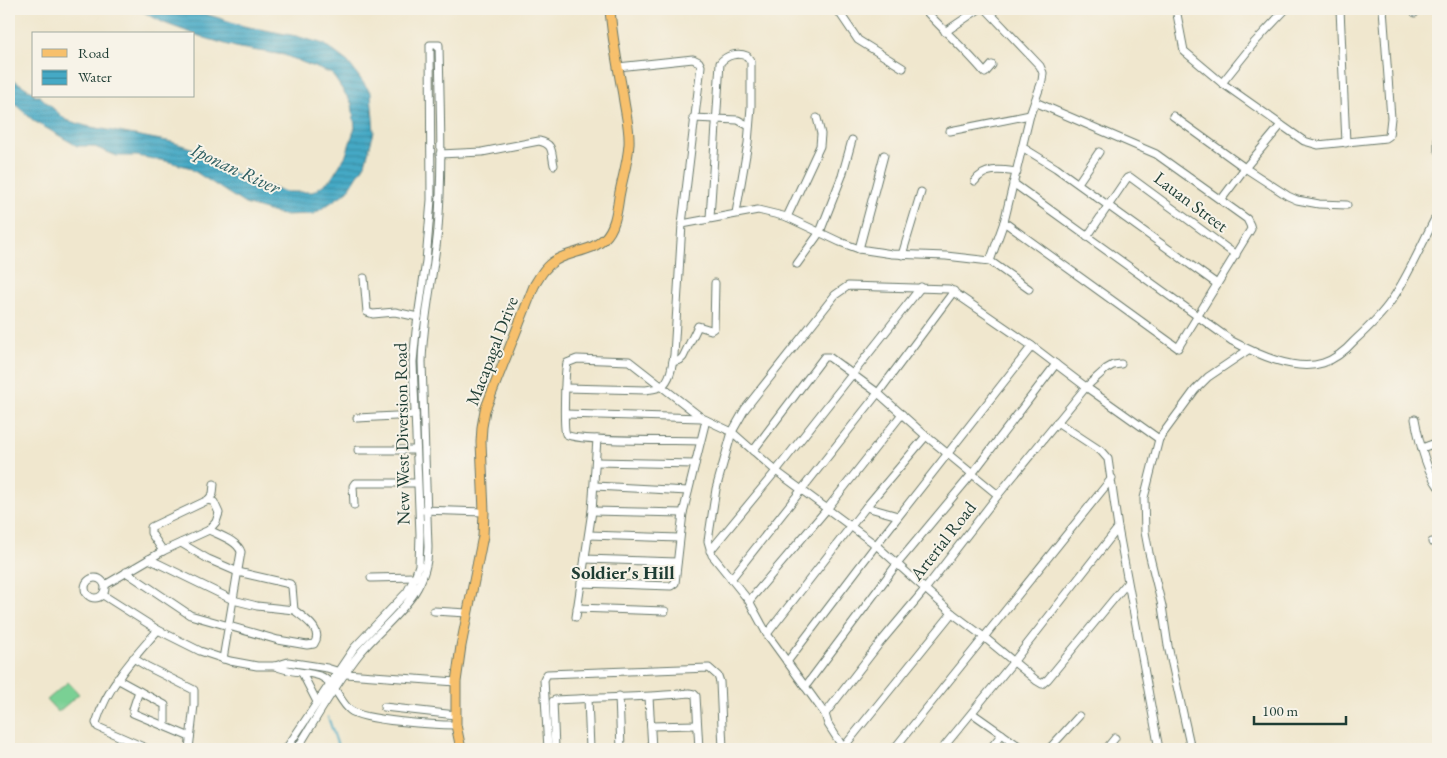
<svg xmlns="http://www.w3.org/2000/svg" width="1447" height="758" font-family="'EB Garamond',serif">
  <style>
    .green { fill: #7ad094; stroke: #4c8664 }
    .water { fill: url(#water-rules); stroke: #32737c }
    .lines { fill: none; stroke-linecap: round; stroke-linejoin: round }
    .stream { stroke: #45a9c5; stroke-width: 2 }
    .minor-casing { stroke: #68786a; stroke-width: 9 }
    .major-casing { stroke: #68786a; stroke-width: 11 }
    .minor { stroke: #fff; stroke-width: 7 }
    .major { stroke: #f7c06c; stroke-width: 9 }
    .labels { text-anchor: middle; stroke-width: 4; stroke-linejoin: round; paint-order: stroke }
    .street-label { font-size: 18px; fill: #1f3d34; stroke: #f7f3e8 }
    .water-label { font-size: 19px; font-style: italic; fill: #2a5d60; stroke: #f7f3e8 }
    .neighbourhood-label { font-size: 19px; font-weight: bold; fill: #1f3d34; stroke: #f7f3e8 }
  </style>
  <defs>
    <pattern id="water-rules" width="6" height="5" patternUnits="userSpaceOnUse" patternTransform="scale(1.25)"><rect width="6" height="5" fill="#45a9c5"/><path d="M0 2.5h6" fill="none" stroke="#398ba1"/></pattern>
  </defs>
  <rect width="100%" height="100%" fill="#f7f3e8"/>
  <filter id="ink" filterUnits="userSpaceOnUse"><feTurbulence type="fractalNoise" baseFrequency=".02" numOctaves="2"/><feDisplacementMap in="SourceGraphic" scale="10" xChannelSelector="R" yChannelSelector="G"/><feConvolveMatrix kernelMatrix="1 2 1 2 8 2 1 2 1" color-interpolation-filters="sRGB"/></filter>
  <filter id="wash" filterUnits="userSpaceOnUse"><feTurbulence type="fractalNoise" baseFrequency=".0096" numOctaves="4" result="noise"/><feDisplacementMap in="SourceGraphic" scale="20" xChannelSelector="R" yChannelSelector="G"/><feGaussianBlur stdDeviation="1.12" result="paint"/><feColorMatrix in="noise" values="0 0 0 0 0 0 0 0 0 0 0 0 0 0 0 0 0 1.4 0 .05"/><feComposite in="paint" operator="in"/></filter>
  <g filter="url(#wash)">
    <rect width="100%" height="100%" fill="#f0e7ce"/>
    <!-- green -->
    <path class="green" d="M68 682 79 694 58 712 47 700Z"/>
    <!-- water -->
    <path class="water" d="M138 9H190L244 26 296 36 324 44 348 62 371 93 374 132 365 164 348 191 314 214 282 215 245 204 188 167 166 161 137 156H117L92 146H77L34 121 9 99V79L14 80 34 93V96H40L43 99 66 120 86 126 172 142 197 150 244 179 286 192H313L331 179 346 155 355 127 352 104 332 74 284 55 239 48 205 38 164 23Z"/>
    <g class="lines">
      <!-- stream -->
      <path class="stream" d="M328 717 339 749"/>
    </g>
  </g>
  <g filter="url(#ink)">
    <g class="lines">
      <!-- minor casing -->
      <g class="minor-casing">
        <g id="minor">
          <path d="M837 9 858 40 903 68"/>
          <path d="M924 9C944 31 966 50 985 73L992 65"/>
          <path d="M986 9 1040 66 1043 73 1042 81 1030 115 1004 222 990 261"/>
          <path d="M1176 9 1184 51 1222 83 1304 141 1318 145 1386 138 1389 136 1391 118 1383 9"/>
          <path d="M1340 9 1346 143"/>
          <path d="M1415 13 1416 9"/>
          <path d="M945 32 979 9"/>
          <path d="M1222 83 1254 43 1286 9"/>
          <path d="M1173 116 1245 168 1288 196 1297 200 1319 204 1347 205"/>
          <path d="M693 118 738 120 749 126"/>
          <path d="M950 131 1030 115"/>
          <path d="M1438 139V150"/>
          <path d="M1022 147 1056 168 1217 284"/>
          <path d="M440 154 482 152 539 141C554 144 551 152 554 165"/>
          <path d="M975 181C985 167 1001 170 1017 172"/>
          <path d="M1013 183 1232 341C1257 354 1294 372 1323 363 1335 359 1346 350 1354 341 1367 329 1381 316 1391 301 1410 274 1422 242 1438 213"/>
          <path d="M1078 183 1099 152"/>
          <path d="M1221 200 1245 168 1281 125"/>
          <path d="M787 217 820 146 821 134 817 118"/>
          <path d="M710 218 720 63C726 55 738 52 747 56L751 62V107L748 143 736 213"/>
          <path d="M1004 222 1178 348 1251 229 1250 225 1247 219 1156 154 1035 102"/>
          <path d="M682 224 758 210 787 217 840 242 859 249 892 254 946 256 990 261 1029 289"/>
          <path d="M1087 237 1127 178 1130 177 1236 255"/>
          <path d="M859 249 884 155"/>
          <path d="M902 255 921 192"/>
          <path d="M797 264 820 232 842 176 852 140"/>
          <path d="M364 278 367 312 373 314 395 312 418 317"/>
          <path d="M673 362 680 360 683 357 698 326 711 330 714 328 715 283"/>
          <path d="M565 388 646 390C651 389 658 389 662 386 671 379 672 365 674 355L682 224 701 66 699 62 693 59 618 67"/>
          <path d="M565 414 702 418"/>
          <path d="M357 418 415 415"/>
          <path d="M1415 419C1419 441 1425 468 1438 486"/>
          <path d="M1057 422 1101 451 1108 459 1118 528 1159 749"/>
          <path d="M1159 439 1144 498 1145 532 1149 553 1162 606 1168 646 1191 749"/>
          <path d="M700 441C683 440 572 442 566 434 563 429 565 378 566 369L567 363 577 359 629 361 702 418 732 432 776 471 876 545 952 613 984 637 1037 681 1042 684 1048 679 1127 583"/>
          <path d="M1422 448 1438 442"/>
          <path d="M358 450H416"/>
          <path d="M753 451 824 357H829L878 393 926 436 998 495"/>
          <path d="M596 462 695 464"/>
          <path d="M595 486 688 491"/>
          <path d="M354 505 353 486 355 483H417"/>
          <path d="M866 507 898 516"/>
          <path d="M422 510 484 512"/>
          <path d="M592 511 683 513"/>
          <path d="M209 530C219 535 238 541 241 552L223 659"/>
          <path d="M589 535 679 538"/>
          <path d="M1432 542H1438"/>
          <path d="M163 551 151 533V527L208 500 213 494 214 484"/>
          <path d="M710 551 776 471 921 287"/>
          <path d="M149 559 233 600 257 606 294 610"/>
          <path d="M585 559 677 562"/>
          <path d="M126 572 190 615 278 640 307 645 314 644C324 630 304 618 294 610L292 587 290 584 238 572 208 559 181 543"/>
          <path d="M371 578 415 577"/>
          <circle cx="95" cy="588" r="10"/>
          <path d="M731 579 878 393 954 291"/>
          <path d="M581 583 671 586 675 583 683 513 706 420"/>
          <path d="M105 585 163 551 209 530 216 522 219 513 214 502 208 500"/>
          <path d="M103 595 158 630 200 651 230 661 257 666H275L288 662 327 668 346 674 456 682"/>
          <path d="M749 601 827 509 902 414"/>
          <path d="M577 608 665 611"/>
          <path d="M434 611 467 613"/>
          <path d="M576 617 592 511 597 439"/>
          <path d="M767 634 866 507 926 436"/>
          <path d="M133 658 148 667 194 690V705L189 749"/>
          <path d="M787 662 876 545 1032 346"/>
          <path d="M275 666C291 673 305 671 320 676 335 682 339 701 350 710 363 721 438 725 456 725"/>
          <path d="M302 673 317 702"/>
          <path d="M117 679 139 691 133 709V713L190 737"/>
          <path d="M805 687 897 564 972 474 1056 364"/>
          <path d="M139 691 165 705V726"/>
          <path d="M619 696 621 749"/>
          <path d="M649 697 652 749"/>
          <path d="M588 698 590 749"/>
          <path d="M384 707 456 715"/>
          <path d="M972 713 1023 749"/>
          <path d="M825 714 879 644 926 588 998 495 1086 387 1106 369 1113 365 1121 364"/>
          <path d="M651 726 697 725"/>
          <path d="M843 748 952 613"/>
          <path d="M148 749 98 727 96 723C107 687 133 658 158 630"/>
          <path d="M286 749 354 648 407 592 415 577 419 565 420 534 413 362 416 331 426 261 431 200 430 45H439C440 106 443 168 438 229 434 274 423 318 422 362L428 547C428 597 389 618 360 653 336 683 317 717 297 749"/>
          <path d="M548 749 544 680 547 674 709 668 718 676 720 682 723 749"/>
          <path d="M555 749 553 701 555 700C600 697 645 698 689 693L694 694 696 696 699 749"/>
          <path d="M844 749 828 724 825 714 767 634 749 601 712 555 708 541 716 489 732 432 745 409 835 295 848 286 949 289 1032 346 1086 387 1159 439 1195 390 1208 377 1248 350"/>
          <path d="M894 749 1112 478"/>
          <path d="M942 749 1014 661 1118 528"/>
          <path d="M990 749 1002 734"/>
          <path d="M1049 749 1079 716"/>
          <path d="M1106 749 1115 738"/>
        </g>
      </g>
      <!-- major casing -->
      <g class="major-casing">
        <path id="major" d="M461 749 456 725V682L461 646 483 536 484 512 481 442 482 427 485 410 534 286C540 276 545 266 556 260 571 251 591 252 604 239 615 229 617 211 619 197 622 179 628 162 629 144 630 128 625 111 623 95 618 67 612 38 610 9"/>
      </g>
      <!-- minor -->
      <use href="#minor" class="minor"/>
      <!-- major -->
      <use href="#major" class="major"/>
    </g>
  </g>
  <g class="labels">
    <!-- street labels -->
    <g class="street-label">
      <text transform="translate(1191 202) rotate(37)" y="6">Lauan Street</text>
      <text transform="translate(492 351) rotate(-69)" y="6">Macapagal Drive</text>
      <text transform="translate(402 434) rotate(-91)" y="6">New West Diversion Road</text>
      <text transform="translate(943 541) rotate(-52)" y="6">Arterial Road</text>
    </g>
    <!-- water labels -->
    <g class="water-label">
      <text transform="translate(236 168) rotate(25)" y="7">Iponan River</text>
    </g>
    <!-- neighbourhood labels -->
    <g class="neighbourhood-label">
      <text x="623" y="579">Soldier's Hill</text>
    </g>
  </g>
  <!-- margin -->
  <rect width="1447" height="758" fill="none" stroke="#f7f3e8" stroke-width="30"/>
  <!-- legend -->
  <rect x="32" y="32" width="162" height="65" fill="#f7f3e8" stroke="#a1aaa0"/>
  <rect x="42" y="49" width="25" height="8" fill="#f7c06c" stroke="#a1aaa0"/>
  <text x="78" y="58" font-size="15" fill="#1f3d34">Road</text>
  <rect x="42" y="70" width="25" height="15" fill="url(#water-rules)" stroke="#a1aaa0"/>
  <text x="78" y="82" font-size="15" fill="#1f3d34">Water</text>
  <!-- scale -->
  <path d="M1254 716v8h92v-8" fill="none" stroke="#1f3d34" stroke-width="2.5"/>
  <text x="1262" y="716" font-size="15" fill="#1f3d34" stroke="#f7f3e8" stroke-width="4" paint-order="stroke">100 m</text>
</svg>
